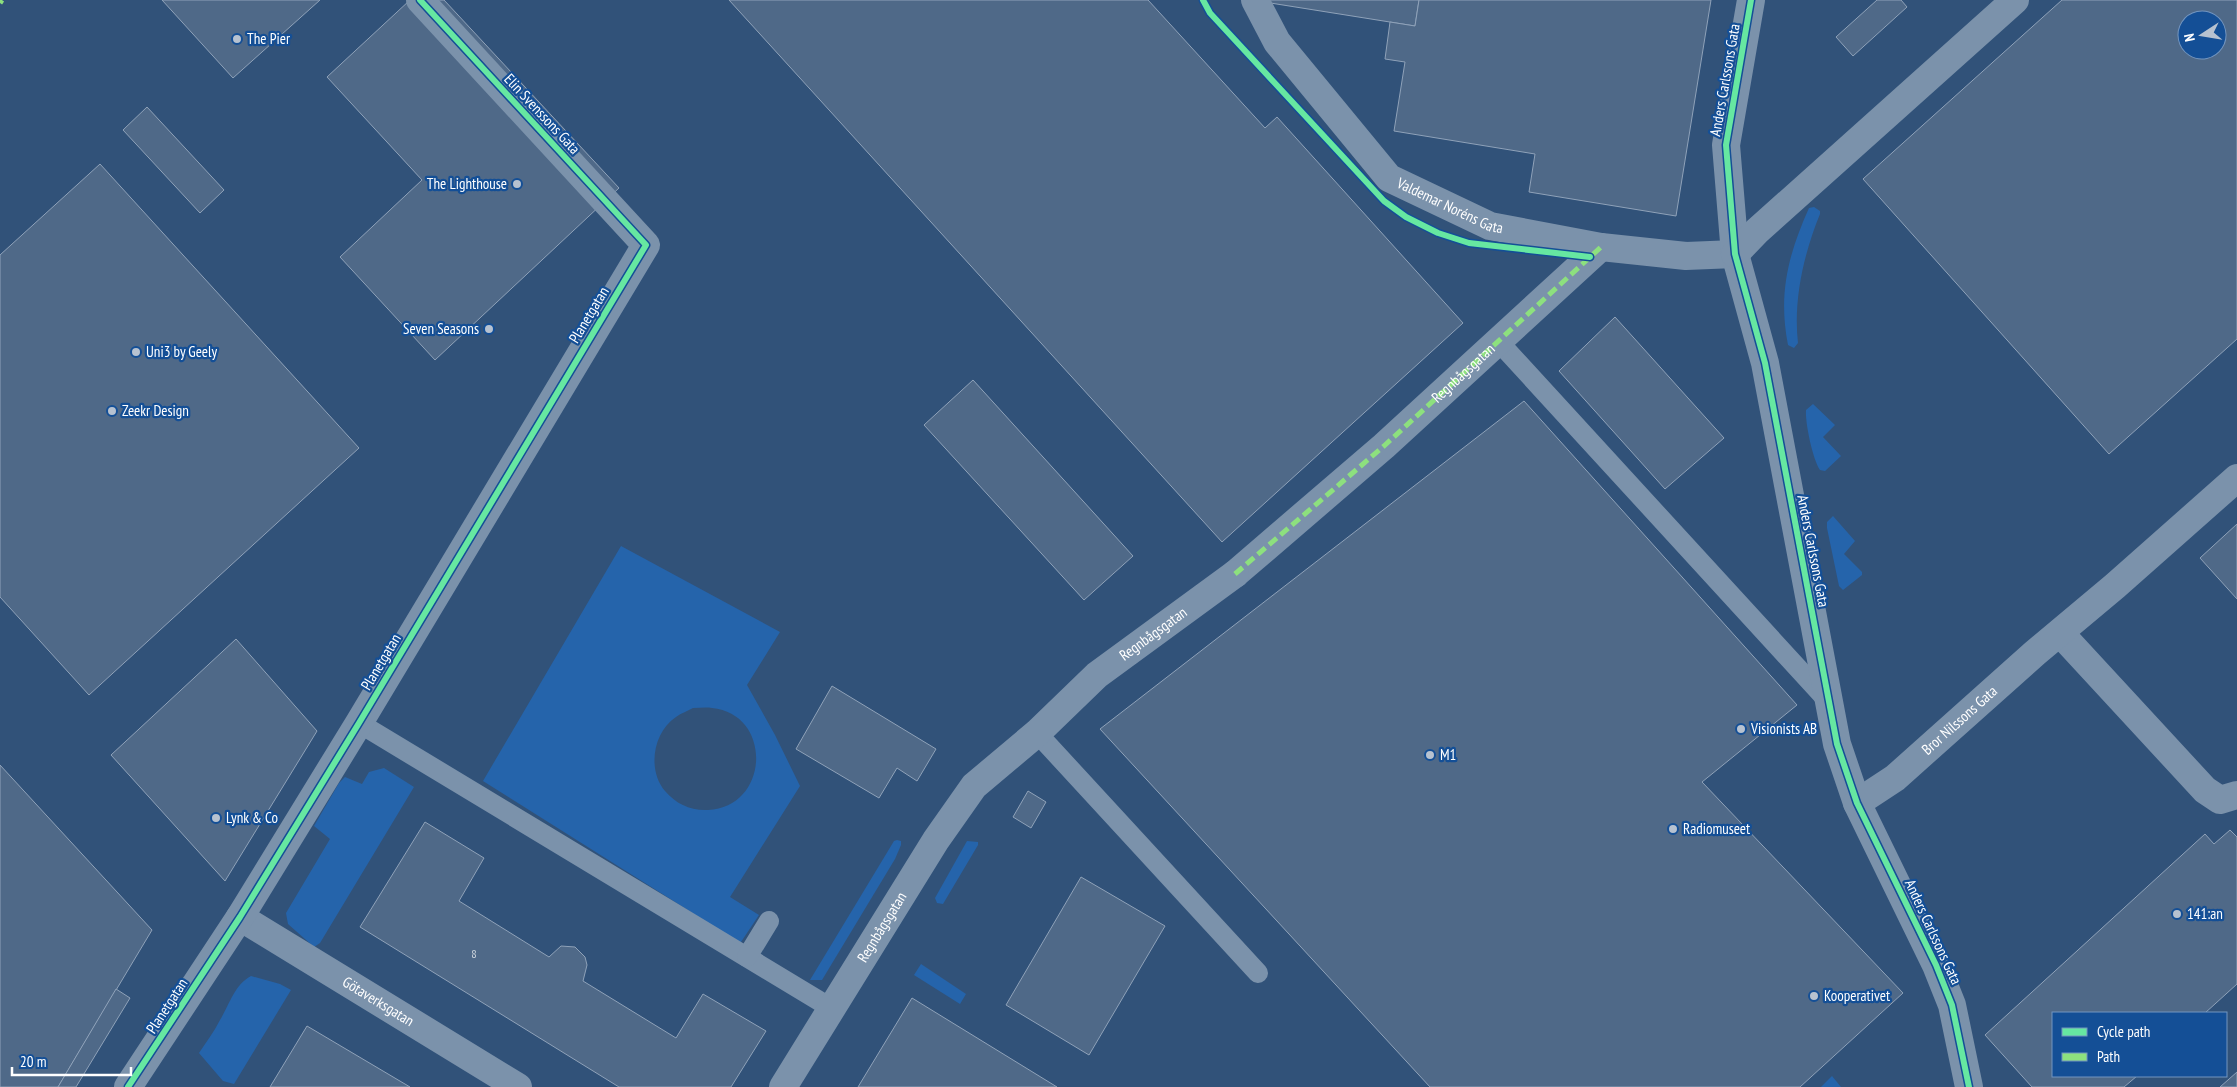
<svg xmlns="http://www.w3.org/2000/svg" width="2237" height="1087" font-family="'PT Sans Narrow',sans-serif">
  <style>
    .green { fill: #2564ab; fill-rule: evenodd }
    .building { fill: #4f6988; stroke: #8fa2b9; fill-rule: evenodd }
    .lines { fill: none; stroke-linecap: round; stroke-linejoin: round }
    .service { stroke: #7b92ab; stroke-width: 20 }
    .pedestrian { stroke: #7b92ab; stroke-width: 28 }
    .minor { stroke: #7b92ab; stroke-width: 28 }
    .quiet { stroke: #8de07e; stroke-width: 5; stroke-dasharray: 10 5; stroke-linecap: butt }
    .cycleway-casing { stroke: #144f96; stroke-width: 9 }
    .cycleway { stroke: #66e7a1; stroke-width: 6 }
    .poi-dot { fill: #b7c2d0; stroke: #144f96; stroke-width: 2 }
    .labels { text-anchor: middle; stroke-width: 4.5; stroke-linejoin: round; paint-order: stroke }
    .number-label { font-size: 12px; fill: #d3dae1 }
    .poi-label { font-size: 15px; fill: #fff; stroke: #144f96; text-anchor: start }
    .street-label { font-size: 15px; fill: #fff; stroke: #144f96 }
  </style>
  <rect width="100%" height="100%" fill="#315279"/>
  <!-- green -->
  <g class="green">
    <path d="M1814 207 1820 211V214C1804 253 1793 300 1798 343L1794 348 1788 345C1778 294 1788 255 1809 208Z"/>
    <path d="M1813 404 1835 425 1823 437 1841 456 1825 471 1820 470C1813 460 1805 423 1806 410Z"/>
    <path d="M1833 516 1855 541 1844 554 1862 572V575L1843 590 1839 586 1827 528V522Z"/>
    <path d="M621 546 780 632 747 685 775 735 800 786 730 897 759 915 739 945 691 912 483 781ZM693 708C699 708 706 707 712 708 773 714 770 807 708 810 691 811 676 804 665 791 647 770 653 732 676 717 681 713 688 711 693 708Z"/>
    <path d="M384 768 414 787 320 943 314 947 288 924 286 913 330 839 314 826 339 783 345 777 362 784 369 772Z"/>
    <path d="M897 840 901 841V845L895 859 822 980H810L894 841Z"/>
    <path d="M967 841 978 842V845L943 904 937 903 935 898Z"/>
    <path d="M921 964 966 994 960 1004 914 975Z"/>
    <path d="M251 976 280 984 291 990 234 1084 223 1081 199 1053C206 1042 214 1032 220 1020 230 1004 234 985 251 976Z"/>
    <path d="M1832 1076 1841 1087H1821Z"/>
  </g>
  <!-- building -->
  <g class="building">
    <path d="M162 0H320L233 78Z"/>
    <path d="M410 0H444L619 188 435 360 340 257 422 180 327 77Z"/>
    <path d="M729 0H1148L1265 128 1277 117 1463 323 1222 542Z"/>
    <path d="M1265 0H1419L1415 26 1264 2Z"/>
    <path d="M1419 0H1711L1676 216 1529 192 1535 154 1394 131 1405 62 1385 59 1390 22 1415 26Z"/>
    <path d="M1877 0H1901L1907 7 1853 56 1836 37Z"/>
    <path d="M2062 0H2237V339L2109 454 1863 179ZM2187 20H2217V50H2187Z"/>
    <path d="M147 107 224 190 200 213 123 130Z"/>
    <path d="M100 164 359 448 89 695 0 597V255Z"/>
    <path d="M1615 317 1724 438 1665 489 1559 371Z"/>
    <path d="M973 380 1133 556 1084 600 924 425Z"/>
    <path d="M1524 401 1797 705 1702 782 1903 993 1800 1087H1430L1100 729Z"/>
    <path d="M2237 524V599L2200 558Z"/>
    <path d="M236 639 317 731 225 881 111 755Z"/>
    <path d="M832 686 936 749 917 781 897 768 879 798 796 749Z"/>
    <path d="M0 765 152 930 58 1087H0Z"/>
    <path d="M1028 791 1046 802 1031 828 1013 817Z"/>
    <path d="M425 822 484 858 459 901 549 957 561 946 575 947 585 957 587 965 583 981 676 1038 703 994 766 1031 731 1087H619L360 927Z"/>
    <path d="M2230 830 2237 837V984L2205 1013H2053V1076H2137L2124 1087H2032L1985 1035 2205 834 2214 844Z"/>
    <path d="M1081 877 1165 926 1089 1055 1006 1005Z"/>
    <path d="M116 989 130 998 76 1087H58Z"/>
    <path d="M912 998 1057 1087H858Z"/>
    <path d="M307 1026 410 1087H270Z"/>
    <path d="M2237 1072V1087H2220Z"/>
  </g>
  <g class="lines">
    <!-- service -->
    <g class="service">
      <path d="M1498 341 1828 701"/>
      <path d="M359 723 831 1008"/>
      <path d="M1037 733 1258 973"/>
      <path d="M747 957 769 921"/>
    </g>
    <!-- pedestrian -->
    <path class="pedestrian" id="s1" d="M1235 574 1384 446 1601 247"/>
    <!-- minor -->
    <g class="minor">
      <path id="s2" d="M1255 0 1277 42 1389 178 1490 226 1601 247 1686 256 1735 254"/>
      <path d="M1751 0 1726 145 1735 254 1765 363 1837 744 1857 803 1936 965 1952 1005 1969 1087"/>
      <path d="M1735 254 1757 231 2015 0"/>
      <path d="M2060 633 2205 790 2220 800 2237 795"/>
      <path id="s3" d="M1857 803 1895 778 2035 653 2115 586 2237 478"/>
      <path id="s4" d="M240 917 518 1087"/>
      <path d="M128 1087 240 917 359 723 646 245 420 0"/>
      <path id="s5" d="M783 1087 936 840 974 786 1037 733 1097 675 1235 574"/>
    </g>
    <!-- quiet -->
    <g class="quiet">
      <path d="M0 3 2 0"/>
      <path d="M1235 574 1384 446 1601 247"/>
    </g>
    <!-- cycleway casing -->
    <g class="cycleway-casing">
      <g id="cycleway">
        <path d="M1203 0 1210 13 1384 201 1406 217 1438 233 1469 243 1590 257"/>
        <path d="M1751 0 1726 145 1735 254 1765 363 1837 744 1857 803 1936 965 1952 1005 1969 1087"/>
        <path d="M128 1087 240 917 359 723 646 245 420 0"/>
      </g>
    </g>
    <!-- cycleway -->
    <use href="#cycleway" class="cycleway"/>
  </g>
  <!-- markers -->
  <g class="poi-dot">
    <circle cx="237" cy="39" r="5"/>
    <circle cx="517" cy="184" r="5"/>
    <circle cx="489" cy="329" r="5"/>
    <circle cx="136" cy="352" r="5"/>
    <circle cx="112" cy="411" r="5"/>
    <circle cx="1741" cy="729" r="5"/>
    <circle cx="1430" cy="755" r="5"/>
    <circle cx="216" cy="818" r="5"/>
    <circle cx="1673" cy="829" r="5"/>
    <circle cx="2177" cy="914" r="5"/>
    <circle cx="1814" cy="996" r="5"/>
  </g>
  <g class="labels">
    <!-- number labels -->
    <g class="number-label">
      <text x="474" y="958">8</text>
    </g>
    <!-- poi labels -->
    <g class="poi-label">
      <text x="247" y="44">The Pier</text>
      <text x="507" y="189" text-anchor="end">The Lighthouse</text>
      <text x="479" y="334" text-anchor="end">Seven Seasons</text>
      <text x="146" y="357">Uni3 by Geely</text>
      <text x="122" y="416">Zeekr Design</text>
      <text x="1751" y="734">Visionists AB</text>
      <text x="1440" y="760">M1</text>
      <text x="226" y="823">Lynk &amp; Co</text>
      <text x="1683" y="834">Radiomuseet</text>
      <text x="2187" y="919">141:an</text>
      <text x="1824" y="1001">Kooperativet</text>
    </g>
    <!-- street labels -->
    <g class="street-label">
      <text transform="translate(1725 80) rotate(-80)" y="5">Anders Carlssons Gata</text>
      <text transform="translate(542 114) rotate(47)" y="5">Elin Svenssons Gata</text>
      <text dy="5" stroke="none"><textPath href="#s2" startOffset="291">Valdemar Noréns Gata</textPath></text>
      <text transform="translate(589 315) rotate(-59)" y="5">Planetgatan</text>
      <text dy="5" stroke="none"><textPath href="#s1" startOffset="304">Regnbågsgatan</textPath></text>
      <text transform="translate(1813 551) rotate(79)" y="5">Anders Carlssons Gata</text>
      <text dy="5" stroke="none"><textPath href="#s5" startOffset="592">Regnbågsgatan</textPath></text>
      <text transform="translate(381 662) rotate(-59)" y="5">Planetgatan</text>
      <text dy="5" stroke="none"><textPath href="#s3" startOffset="132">Bror Nilssons Gata</textPath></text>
      <text dy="5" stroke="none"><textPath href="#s5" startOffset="188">Regnbågsgatan</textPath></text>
      <text transform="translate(1933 932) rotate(65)" y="5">Anders Carlssons Gata</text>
      <text dy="5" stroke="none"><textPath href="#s4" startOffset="162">Götaverksgatan</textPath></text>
      <text transform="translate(167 1006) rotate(-57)" y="5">Planetgatan</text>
    </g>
  </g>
  <!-- legend -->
  <rect x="2052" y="1012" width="175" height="65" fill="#144f96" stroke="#7295c0"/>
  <rect x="2062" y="1028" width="25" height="8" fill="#66e7a1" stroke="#7295c0"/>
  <text x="2097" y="1037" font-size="15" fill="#ffffff">Cycle path</text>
  <rect x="2062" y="1053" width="25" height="8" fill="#8de07e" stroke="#7295c0"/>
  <text x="2097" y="1062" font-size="15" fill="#ffffff">Path</text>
  <!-- north arrow -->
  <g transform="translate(2202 35) rotate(258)"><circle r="24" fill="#144f96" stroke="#7295c0"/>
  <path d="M0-4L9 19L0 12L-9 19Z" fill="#b7c2d0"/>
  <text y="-8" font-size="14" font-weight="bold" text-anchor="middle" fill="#ffffff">N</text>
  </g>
  <!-- scale -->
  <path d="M12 1067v8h119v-8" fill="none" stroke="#ffffff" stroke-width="2.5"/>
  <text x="20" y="1067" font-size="15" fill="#ffffff" stroke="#144f96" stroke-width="4" paint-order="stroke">20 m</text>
</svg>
